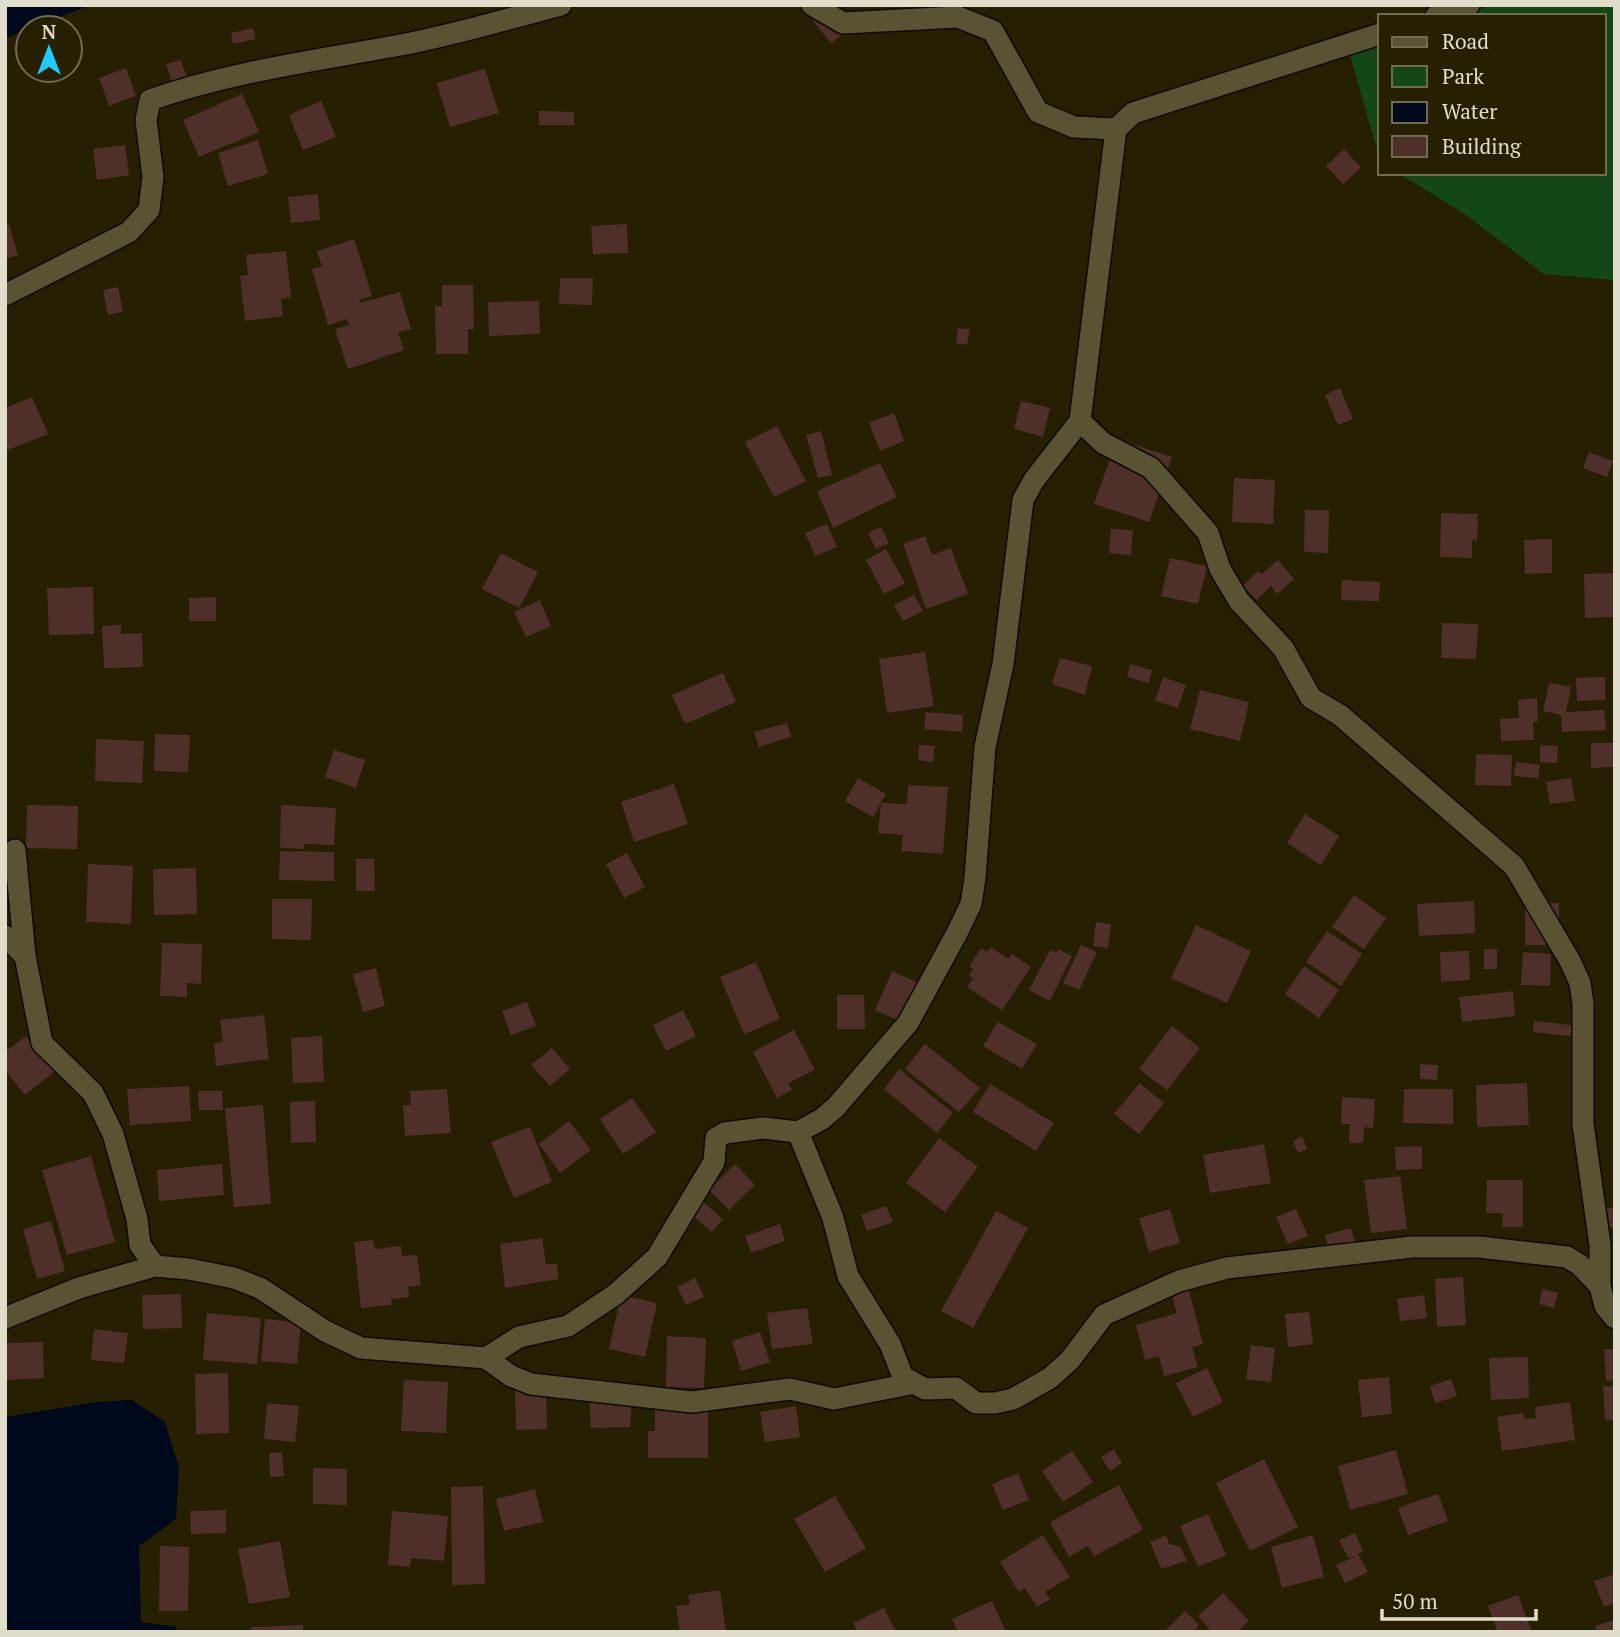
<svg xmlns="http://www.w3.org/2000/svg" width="1620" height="1637" font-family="'PT Serif',serif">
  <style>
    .green { fill: #144718 }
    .water { fill: #00091c }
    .building { fill: #4f2f29 }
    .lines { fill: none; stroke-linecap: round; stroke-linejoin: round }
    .minor-casing { stroke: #0e0900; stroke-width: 24 }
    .minor { stroke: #5a5333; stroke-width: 21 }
  </style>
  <rect width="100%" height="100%" fill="#261f01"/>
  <!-- green -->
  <g class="green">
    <path d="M1494 5H1615V280L1544 274 1463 213 1398 173H1604V16H1455Z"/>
    <path d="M1380 35V160L1347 44Z"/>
  </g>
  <!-- water -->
  <g class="water">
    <path d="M5 5H91L5 38Z"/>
    <path d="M132 1400 165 1422 179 1468 176 1519 139 1546 141 1622 176 1627 177 1632H5V1417L96 1402Z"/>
  </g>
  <!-- building -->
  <g class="building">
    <path d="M832 5 851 28 831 43 813 21Z"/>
    <path d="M253 28 256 39 233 44 231 33Z"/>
    <path d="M181 60 188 81 173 86 166 64Z"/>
    <path d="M126 68 136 96 109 106 99 78Z"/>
    <path d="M485 69 499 113 450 127 437 83Z"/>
    <path d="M242 94 259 132 199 157 183 120Z"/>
    <path d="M321 101 336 137 303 150 289 115Z"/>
    <path d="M539 111 574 112V125H539Z"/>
    <path d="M258 140 268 174 228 186 218 153Z"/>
    <path d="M125 145 129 175 97 180 93 149Z"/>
    <path d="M1344 149 1361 168 1343 184 1326 166Z"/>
    <path d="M318 194 320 220 291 223 288 197Z"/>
    <path d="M9 224 18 255 5 259V225Z"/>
    <path d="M627 224 628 253 593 254 591 226Z"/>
    <path d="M354 239 372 296 359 300 360 303 400 292 411 329 398 332 404 350 348 369 335 329 349 325 347 319 328 325 312 269 322 266 317 251Z"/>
    <path d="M286 251 291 297 281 299 283 316 245 321 240 276 248 275 246 255Z"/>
    <path d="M560 278H593L592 305 559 304Z"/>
    <path d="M442 285H473L474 329H468V354H436L435 306H442Z"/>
    <path d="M118 287 123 312 108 315 103 290Z"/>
    <path d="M539 301 540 334 489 336 488 302Z"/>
    <path d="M958 328 970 329 967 345 956 343Z"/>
    <path d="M1340 388 1353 419 1338 425 1325 395Z"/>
    <path d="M32 397 48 434 5 451V408Z"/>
    <path d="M1021 401 1050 408 1043 437 1014 429Z"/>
    <path d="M894 413 904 441 880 451 869 423Z"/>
    <path d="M777 426 806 481 774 497 745 442Z"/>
    <path d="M821 431 832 475 818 478 806 435Z"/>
    <path d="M1117 439 1172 457 1149 522 1094 504Z"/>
    <path d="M1589 452 1613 461 1607 477 1583 468Z"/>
    <path d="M880 463 897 497 833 528 817 491Z"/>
    <path d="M1234 478 1275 480 1273 524 1232 522Z"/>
    <path d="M1305 510H1329L1328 553 1304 552Z"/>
    <path d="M1441 513 1478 514 1477 541 1472 540V558L1440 557Z"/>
    <path d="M827 524 837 547 815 556 805 533Z"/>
    <path d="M881 527 889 543 876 549 868 533Z"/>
    <path d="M1111 529 1133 530 1131 555 1109 553Z"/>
    <path d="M925 536 932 555 951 548 968 594 926 609 903 544Z"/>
    <path d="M1552 539V573L1525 574 1524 540Z"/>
    <path d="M886 549 905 583 884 594 866 560Z"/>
    <path d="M501 553 538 572 519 608 482 589Z"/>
    <path d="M1170 558 1207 566 1198 604 1161 596Z"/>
    <path d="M1278 560 1294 579 1277 594 1271 586 1257 600 1243 586 1258 571 1262 574Z"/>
    <path d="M1615 573V617L1585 618 1584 574Z"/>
    <path d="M1342 580 1380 582 1379 601 1341 600Z"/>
    <path d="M93 587 94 634 49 635 47 588Z"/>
    <path d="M914 595 923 611 903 621 894 605Z"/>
    <path d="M216 597V621H189V598Z"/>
    <path d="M540 600 551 626 526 637 514 612Z"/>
    <path d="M1442 623 1478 624 1476 659 1441 658Z"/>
    <path d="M121 625V634L142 633 143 667 104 668 102 626Z"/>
    <path d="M925 652 934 706 887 713 879 659Z"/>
    <path d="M1060 658 1092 666 1085 695 1052 684Z"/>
    <path d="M1130 664 1152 670 1149 683 1127 677Z"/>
    <path d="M723 673 736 702 685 724 672 695Z"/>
    <path d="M1163 677 1186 685 1178 708 1155 701Z"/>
    <path d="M1605 677V700L1577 701 1576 678Z"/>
    <path d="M1549 683 1571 687 1566 712 1604 710 1606 730 1562 732 1561 715 1543 711Z"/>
    <path d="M1200 690 1249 702 1240 741 1190 729Z"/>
    <path d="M1537 698 1538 721 1533 722 1534 740 1501 741 1500 719 1519 718 1518 700Z"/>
    <path d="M926 712 963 715 962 732 924 729Z"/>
    <path d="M787 723 791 737 759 747 754 732Z"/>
    <path d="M155 734 190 735 188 772 154 771Z"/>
    <path d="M96 739 144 741 142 783 95 781Z"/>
    <path d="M1591 743H1615V767L1591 768Z"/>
    <path d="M919 745 935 746 933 762 918 760Z"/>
    <path d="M1540 745 1558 746 1557 763 1540 762Z"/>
    <path d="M334 750 365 760 356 788 325 777Z"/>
    <path d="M1476 754 1512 755 1511 786 1475 785Z"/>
    <path d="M1516 762 1540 765 1538 778 1514 776Z"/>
    <path d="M858 778 886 794 873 817 845 801Z"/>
    <path d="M1571 778 1575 801 1550 804 1546 782Z"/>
    <path d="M674 784 688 824 634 842 621 802Z"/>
    <path d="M908 785 948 787 943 854 901 851 903 835 878 833 881 803 907 804Z"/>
    <path d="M27 805 78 806 77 849 26 848Z"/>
    <path d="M281 805 336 808 334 845 304 844V849L280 848Z"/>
    <path d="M1305 814 1339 836 1321 865 1287 843Z"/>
    <path d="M280 851 334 852V881L279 880Z"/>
    <path d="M627 853 645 887 624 898 606 864Z"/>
    <path d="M356 859H374L375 891H356Z"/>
    <path d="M88 864 133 866 131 924 86 922Z"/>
    <path d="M196 868 197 914 154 915 153 869Z"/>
    <path d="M1354 895 1386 918 1364 949 1332 927Z"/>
    <path d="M272 899H312L311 940 272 939Z"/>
    <path d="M1474 901 1475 933 1419 936 1417 904Z"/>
    <rect x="1525" y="903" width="34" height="42"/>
    <path d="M1096 922 1111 924 1108 948 1093 946Z"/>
    <path d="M1196 925 1251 951 1227 1003 1171 978Z"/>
    <path d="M1327 931 1362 954 1341 986 1306 962Z"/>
    <path d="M162 943 202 944 201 984 187 983V997L160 996Z"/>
    <path d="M1081 945 1097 952 1079 990 1063 983Z"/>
    <path d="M991 947 1008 959 1012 954 1031 967 1002 1010 967 987 973 978 969 976 973 969 969 966 981 948 987 952Z"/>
    <path d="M1058 949 1072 956 1050 1001 1029 990 1050 950 1056 953Z"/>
    <rect x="1484" y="949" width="13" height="20"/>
    <path d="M1469 951 1470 980 1441 982 1440 952Z"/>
    <path d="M1523 952 1551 954 1550 986 1521 985Z"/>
    <path d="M756 962 780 1019 744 1034 720 977Z"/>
    <path d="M1304 966 1339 990 1319 1018 1285 994Z"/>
    <path d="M376 968 385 1006 363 1012 353 974Z"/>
    <path d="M892 971 921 984 904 1023 875 1010Z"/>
    <path d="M1513 991 1515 1016 1462 1022 1459 997Z"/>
    <path d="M837 995H864L865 1029H837Z"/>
    <path d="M527 1002 536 1026 511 1035 502 1011Z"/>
    <path d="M683 1010 696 1036 666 1051 653 1025Z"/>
    <path d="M264 1015 269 1059 216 1066 214 1043 223 1042 220 1020Z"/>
    <path d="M1534 1021 1579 1026 1577 1037 1533 1032Z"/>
    <path d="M998 1022 1037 1044 1022 1069 983 1046Z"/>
    <path d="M1172 1026 1200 1048 1167 1090 1139 1069Z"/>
    <path d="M794 1030 815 1070 788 1083 792 1090 777 1098 753 1052Z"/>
    <path d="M26 1036 54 1072 25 1095 5 1070V1052Z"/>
    <path d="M322 1036 324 1082 293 1083 291 1038Z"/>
    <path d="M925 1044 980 1088 959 1112 905 1069Z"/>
    <path d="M552 1048 570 1069 550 1086 531 1065Z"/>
    <path d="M1420 1064 1438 1065 1437 1080 1420 1079Z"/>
    <path d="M899 1069 953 1113 937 1133 884 1089Z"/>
    <path d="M1140 1083 1164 1103 1139 1134 1114 1114Z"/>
    <path d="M1527 1083 1529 1125 1477 1127 1476 1085Z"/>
    <path d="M990 1084 1054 1123 1036 1151 973 1112Z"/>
    <path d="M189 1086 191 1121 130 1125 127 1089Z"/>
    <path d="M447 1089 451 1133 405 1136 403 1105H411L410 1091Z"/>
    <path d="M1404 1089H1453V1124L1403 1123Z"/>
    <path d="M198 1091H222L223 1110H199Z"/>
    <path d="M1342 1097 1375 1099 1373 1128 1364 1127 1363 1143H1349L1350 1124H1341Z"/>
    <path d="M632 1098 656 1132 623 1154 600 1119Z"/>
    <path d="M315 1101 316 1142 291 1143 290 1102Z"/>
    <path d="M263 1105 271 1204 234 1207 225 1108Z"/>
    <path d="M569 1121 591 1150 560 1173 539 1144Z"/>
    <path d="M530 1127 552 1182 514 1198 491 1142Z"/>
    <path d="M1302 1136 1307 1149 1298 1153 1293 1141Z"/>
    <path d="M939 1138 978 1167 945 1212 906 1183Z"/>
    <path d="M1264 1144 1271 1183 1210 1193 1203 1155Z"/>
    <path d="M1422 1146V1169L1396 1170 1395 1147Z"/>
    <path d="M91 1156 115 1242 67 1255 42 1170Z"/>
    <path d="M222 1164 224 1195 159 1201 157 1170Z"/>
    <path d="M735 1164 755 1185 729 1210 709 1190Z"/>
    <path d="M1400 1176 1407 1229 1371 1233 1364 1180Z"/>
    <path d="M1487 1180H1523V1227H1502L1503 1213H1486Z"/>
    <path d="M703 1202 723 1219 712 1232 692 1215Z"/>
    <path d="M886 1206 893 1222 867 1231 861 1215Z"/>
    <path d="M1607 1208H1615V1228L1605 1227Z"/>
    <path d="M1170 1209 1180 1243 1149 1252 1139 1218Z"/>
    <path d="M1296 1209 1308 1236 1288 1244 1276 1217Z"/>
    <path d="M996 1211 1028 1228 973 1328 941 1311Z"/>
    <path d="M51 1221 65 1271 37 1279 23 1229Z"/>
    <path d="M780 1224 785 1241 751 1253 745 1236Z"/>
    <path d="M1351 1228 1356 1246 1330 1253 1325 1235Z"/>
    <path d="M542 1238 546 1264H557L558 1279 505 1288 500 1244Z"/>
    <path d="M373 1240 375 1249 401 1246 402 1256 417 1255 421 1285 408 1287 409 1297 391 1299 392 1305 361 1308 354 1242Z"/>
    <path d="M1463 1277 1466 1325 1437 1327 1435 1279Z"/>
    <path d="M695 1278 704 1297 686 1305 677 1287Z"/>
    <path d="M1188 1287 1203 1344 1192 1347 1198 1367 1164 1376 1159 1356 1145 1360 1136 1325 1177 1313 1171 1292Z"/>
    <path d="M1542 1289 1558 1293 1554 1308 1539 1304Z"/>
    <path d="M181 1294 182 1328 143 1329 142 1295Z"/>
    <path d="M621 1295 657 1303 645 1357 609 1349Z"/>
    <path d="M1424 1295 1427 1318 1400 1321 1397 1299Z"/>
    <path d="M807 1308 813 1344 772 1349 767 1313Z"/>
    <path d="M1309 1312 1313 1344 1288 1347 1285 1314Z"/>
    <path d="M207 1313 261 1318 257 1364 203 1360Z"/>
    <path d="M265 1319 301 1323 297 1364 261 1361Z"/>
    <path d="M94 1329 128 1333 124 1363 91 1360Z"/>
    <path d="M760 1332 770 1362 741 1371 732 1341Z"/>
    <path d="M667 1336 706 1338 704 1388 666 1387Z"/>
    <path d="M43 1342 44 1378 5 1380V1343Z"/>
    <path d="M1251 1345 1275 1348 1271 1382 1246 1379Z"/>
    <path d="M1604 1349H1615V1380L1606 1381Z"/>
    <path d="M1528 1357 1529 1398 1491 1400 1489 1358Z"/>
    <path d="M1207 1368 1223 1402 1193 1417 1176 1383Z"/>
    <path d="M228 1373 229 1433 196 1434 195 1374Z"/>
    <path d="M1389 1377 1392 1414 1362 1417 1358 1380Z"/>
    <path d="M1451 1379 1457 1396 1435 1403 1430 1386Z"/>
    <path d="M404 1380 448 1382 446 1433 401 1431Z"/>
    <path d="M1603 1386H1615V1420H1605Z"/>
    <path d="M546 1388 547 1429 516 1430 515 1389Z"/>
    <path d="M589 1395 632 1400 630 1427 591 1428Z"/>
    <path d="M1570 1402 1575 1440 1502 1451 1497 1417 1523 1413 1524 1419 1536 1418 1535 1407Z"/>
    <path d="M267 1403 299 1406 295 1442 264 1439Z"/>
    <path d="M708 1404V1458H648V1431H655V1405Z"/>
    <path d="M796 1406 800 1437 765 1442 760 1412Z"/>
    <path d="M1114 1449 1122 1463 1110 1471 1101 1457Z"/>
    <path d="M1396 1450 1408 1494 1350 1510 1338 1466Z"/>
    <path d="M1072 1451 1093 1482 1063 1502 1042 1471Z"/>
    <path d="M282 1452 284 1476 270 1477 269 1453Z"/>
    <path d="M1264 1459 1298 1527 1250 1551 1216 1483Z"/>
    <path d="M313 1468 347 1469V1505L313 1504Z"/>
    <path d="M1018 1473 1029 1500 1003 1510 992 1484Z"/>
    <path d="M1119 1485 1143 1530 1094 1556 1088 1546 1069 1557 1050 1522Z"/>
    <path d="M483 1486 485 1584 452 1585 451 1487Z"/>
    <path d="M535 1489 543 1522 504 1531 496 1499Z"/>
    <path d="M1438 1494 1448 1521 1408 1535 1398 1508Z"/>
    <path d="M835 1496 866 1548 825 1572 794 1519Z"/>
    <path d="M226 1510V1533L191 1534 190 1511Z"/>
    <path d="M392 1511 448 1516 444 1561 411 1558 410 1567 388 1565Z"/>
    <path d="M1208 1514 1226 1555 1198 1567 1180 1526Z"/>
    <path d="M1355 1533 1363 1551 1358 1554 1368 1572 1345 1583 1336 1565 1356 1556 1348 1558 1339 1540Z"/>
    <path d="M1043 1535 1070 1577 1045 1592 1050 1599 1037 1607 1025 1588 1019 1592 1000 1562Z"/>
    <path d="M1166 1535 1169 1544 1180 1546 1187 1561 1161 1569 1150 1542Z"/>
    <path d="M1313 1535 1324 1577 1282 1588 1271 1547Z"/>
    <path d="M280 1541 290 1597 249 1604 238 1549Z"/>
    <path d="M160 1546 189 1547 188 1611H159Z"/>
    <path d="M1615 1574V1603L1604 1607 1594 1581Z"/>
    <path d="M720 1590 726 1632H680L676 1606 690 1604 688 1595Z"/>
    <path d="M1223 1593 1249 1621 1237 1632H1212L1198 1616Z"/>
    <path d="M1518 1595 1532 1632H1498L1488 1606Z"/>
    <path d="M992 1601 1006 1632H958L952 1619Z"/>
    <path d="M884 1608 896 1632H858L853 1623Z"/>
    <path d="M1185 1611 1199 1625 1193 1632H1164Z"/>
    <path d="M1615 1620V1632H1597L1595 1626Z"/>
    <path d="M303 1625V1632H252L251 1627Z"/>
  </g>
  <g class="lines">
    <!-- minor casing -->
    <g class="minor-casing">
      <g id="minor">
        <path d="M812 5 843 23 958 17 993 31 1038 112 1074 127 1116 129"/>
        <path d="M1436 16 1469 5"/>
        <path d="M5 295 129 232 149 210 153 177 146 120 150 100C230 72 313 61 395 46 451 36 506 19 561 5"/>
        <path d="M1080 421 1103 443 1151 468 1208 533 1220 569 1239 601 1283 648 1311 698 1340 715 1514 866 1570 961 1580 983 1583 1004V1124L1600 1245V1286"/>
        <path d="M15 850 25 956"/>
        <path d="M5 936 25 956 42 1043 93 1093 113 1134 137 1219 140 1245 155 1266"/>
        <path d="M798 1132 833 1218 848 1276 890 1344 903 1377 925 1389 956 1388 976 1403H995L1013 1399 1050 1378 1070 1360 1104 1315 1179 1281 1227 1268 1412 1247H1479L1567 1257 1580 1265 1600 1286 1605 1306 1615 1318"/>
        <path d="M5 1318 79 1288 155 1266 189 1269 234 1278 260 1288 325 1331 361 1348 486 1358 519 1337 568 1326 616 1294 657 1257 714 1162 716 1138 725 1133 763 1128 798 1132 822 1119 836 1107 908 1023 957 933 971 904 975 878 985 747 1003 664 1023 500 1034 480 1080 421 1116 129 1133 113 1380 34"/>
        <path d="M486 1358 511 1376 531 1384 692 1402 790 1389 834 1399 910 1384"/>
      </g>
    </g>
    <!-- minor -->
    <use href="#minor" class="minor"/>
  </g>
  <!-- border -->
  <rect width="1620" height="1637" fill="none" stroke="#e1ddcb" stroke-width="14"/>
  <!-- legend -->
  <rect x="1378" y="14" width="228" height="161" fill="#261f01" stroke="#716b52" stroke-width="2"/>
  <rect x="1392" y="37" width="35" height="10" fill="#5a5333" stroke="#716b52" stroke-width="2"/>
  <text x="1442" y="49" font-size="21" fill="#e1ddcb">Road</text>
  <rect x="1392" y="66" width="35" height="21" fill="#144718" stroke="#716b52" stroke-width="2"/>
  <text x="1442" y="84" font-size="21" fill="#e1ddcb">Park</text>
  <rect x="1392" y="102" width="35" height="21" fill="#00091c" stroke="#716b52" stroke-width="2"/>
  <text x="1442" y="119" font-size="21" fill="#e1ddcb">Water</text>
  <rect x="1392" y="136" width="35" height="21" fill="#4f2f29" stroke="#716b52" stroke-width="2"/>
  <text x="1442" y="154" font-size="21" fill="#e1ddcb">Building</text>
  <!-- north arrow -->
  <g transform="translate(49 49)"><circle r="33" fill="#261f01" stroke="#716b52" stroke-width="2"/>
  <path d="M0-5L12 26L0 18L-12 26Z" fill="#22c9fd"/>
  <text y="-10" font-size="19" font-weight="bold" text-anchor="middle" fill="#e1ddcb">N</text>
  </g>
  <!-- scale -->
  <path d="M1382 1609v10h154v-10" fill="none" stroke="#e1ddcb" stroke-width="3.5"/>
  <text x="1392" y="1609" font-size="21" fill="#e1ddcb" stroke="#261f01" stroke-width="5" paint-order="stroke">50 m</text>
</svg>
